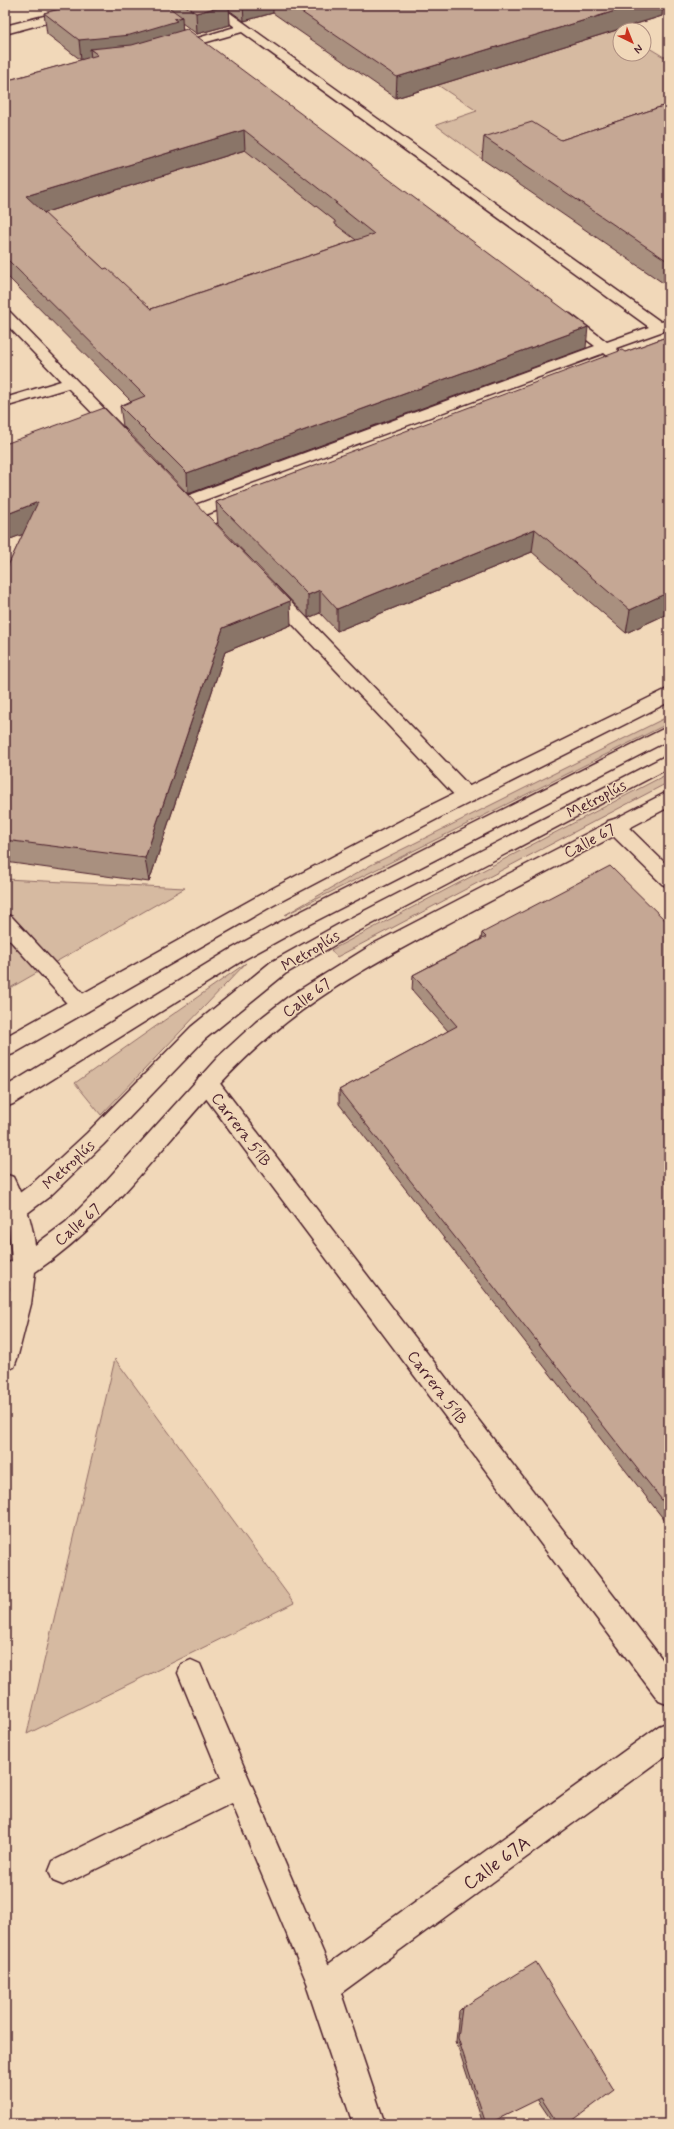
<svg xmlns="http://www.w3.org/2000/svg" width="674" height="2129" font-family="Mynerve,sans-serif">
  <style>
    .green { fill: #d6baa1; stroke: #906c66 }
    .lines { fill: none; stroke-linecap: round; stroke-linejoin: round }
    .lane-casing { stroke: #4a1f2b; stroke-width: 3 }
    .street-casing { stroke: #4a1f2b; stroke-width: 3 }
    .secondary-casing { stroke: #4a1f2b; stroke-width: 3 }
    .lane { fill: #f1d8b9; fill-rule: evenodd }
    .street { fill: #f1d8b9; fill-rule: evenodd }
    .secondary { fill: #f1d8b9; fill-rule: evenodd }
    .wall { fill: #a9907f; stroke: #4a1f2b; fill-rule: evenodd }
    .shaded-wall { fill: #8a7568; stroke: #4a1f2b }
    .building { fill: #c5a794; stroke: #4a1f2b; fill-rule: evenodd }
    .labels { text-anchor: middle; stroke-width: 3; stroke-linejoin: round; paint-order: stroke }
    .street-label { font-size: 16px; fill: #4a1f2b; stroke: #f1d8b9 }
    .near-street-label { font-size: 19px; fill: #4a1f2b; stroke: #f1d8b9 }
  </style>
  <rect width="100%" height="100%" fill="#f1d8b9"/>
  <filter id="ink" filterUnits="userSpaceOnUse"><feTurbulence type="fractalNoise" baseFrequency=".025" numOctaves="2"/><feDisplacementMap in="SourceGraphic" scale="8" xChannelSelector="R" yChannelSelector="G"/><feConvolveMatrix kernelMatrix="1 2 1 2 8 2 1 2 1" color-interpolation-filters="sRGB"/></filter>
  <g filter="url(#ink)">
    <!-- green -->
    <g class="green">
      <path d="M603 22 620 31V54H644V45L664 57 669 56V125L628 139 530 143 482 159 436 125 477 111 418 72 486 51 506 64 558 48Z"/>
      <path d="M230 138 352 172 393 270 170 346 5 271 16 204Z"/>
      <path d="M669 716V723L285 915 371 865Z"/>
      <path d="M669 773V782L337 957 331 950Z"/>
      <path d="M5 879 185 888 5 991Z"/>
      <path d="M246 963 101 1115 75 1083Z"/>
      <path d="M115 1359 294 1603 27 1734Z"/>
    </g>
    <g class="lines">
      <!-- lane casing -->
      <g class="lane-casing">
        <g id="lane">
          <path d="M206 5H219L661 322 669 320V329L616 348 626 360 625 364 609 374H599L597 371 611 362 610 358 604 353 191 505H179L177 502 179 499 595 346 560 320 558 317 560 314H570L607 342 649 327 242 32 179 50H171L169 48 171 46 235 27Z"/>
          <path d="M5 311 10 312 122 427 125 430 122 433H112L68 388 5 407V398L61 381 5 323Z"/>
          <path d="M244 502 250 504 252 507 250 510 205 527 199 525 197 522 199 519Z"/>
          <path d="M270 585 276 586 474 791 476 796 474 801 467 803 460 801 264 594 262 590 264 586Z"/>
          <path d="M669 726V740L296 931 245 959 13 1104 5 1107V1087L231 949 282 921Z"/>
          <path d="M669 754V768L355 933 285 974 205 1039 103 1145 50 1196 13 1224 5 1227V1204L34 1182 87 1133 191 1027 271 962 341 923Z"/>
          <path d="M5 914 12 917 88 999 91 1005 88 1011 81 1013 74 1011 5 935Z"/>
          <path d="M191 1660 200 1664 338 1987 333 1997 323 2002 313 1997 232 1803 63 1885 53 1881 49 1871 53 1861 221 1778 178 1673 182 1664Z"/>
        </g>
      </g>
      <!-- street casing -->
      <g class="street-casing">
        <g id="street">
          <path d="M615 819 622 821 669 867V887L662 884 608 831 605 826 608 821Z"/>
          <path d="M207 1074 215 1077 669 1668V1705L659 1701 199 1089 196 1083 199 1077Z"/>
          <path d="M669 1722V1753L341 1993 385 2124H353L307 1987 312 1976 659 1726Z"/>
        </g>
      </g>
      <!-- secondary casing -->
      <g class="secondary-casing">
        <g id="secondary">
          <path d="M87 5H107L105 7 5 34V26Z"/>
          <path d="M669 688V702L437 819 272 906 13 1054 5 1057V1037L258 896 423 809Z"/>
          <path d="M669 791V807C601 843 533 879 464 915 397 951 329 985 271 1035 185 1107 129 1209 35 1272L31 1304 17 1359 14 1367 5 1371V1312L10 1287 5 1289V1265L12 1261 9 1227 5 1212V1174L13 1177C24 1199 32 1220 35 1245L66 1222 96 1192 218 1057 256 1022 288 997 375 943Z"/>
        </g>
      </g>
      <!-- lane -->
      <use href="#lane" class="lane"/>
      <!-- street -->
      <use href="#street" class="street"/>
      <!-- secondary -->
      <use href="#secondary" class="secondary"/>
    </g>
    <!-- wall -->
    <g class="wall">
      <path d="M75 5H663L662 16 396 98 273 13 244 21 229 10 230 25 197 34 182 23 183 30 586 348 188 494 123 426 120 406 131 401 5 274V81L81 60 47 34 44 13ZM245 150 335 221V224L356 240 151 309 104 269 43 213Z"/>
      <path d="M669 104V287L482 159 484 137 561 140Z"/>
      <path d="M669 336V613L626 633 532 552 337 631 320 613 308 618 218 525 216 502Z"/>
      <path d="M5 444 291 625 225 652 149 882 5 862V572L23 534 5 541Z"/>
      <path d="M669 924V1526L339 1104V1090L448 1031 412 990 413 975 481 939 482 933Z"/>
      <path d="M462 2008 568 2124H554L537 2099 488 2124H483L456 2041 459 2011Z"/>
    </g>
    <!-- shaded-wall -->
    <g class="shaded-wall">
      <path d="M227 5H229L230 25 197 34 196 13Z"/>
      <path d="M243 5H273V13L244 21Z"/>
      <path d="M635 5H663L662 16 396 98 397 77Z"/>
      <path d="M182 17 183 38 98 55 90 49 91 59 81 60 79 40Z"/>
      <path d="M244 130 245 150 30 217 26 196Z"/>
      <path d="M588 327 586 348 188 494 187 473Z"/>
      <path d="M38 502 43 527 5 541V515Z"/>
      <path d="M535 529 532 552 337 631V609Z"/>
      <path d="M320 590V613L308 618V595Z"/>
      <path d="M669 592V613L626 633 630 610Z"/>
      <path d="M290 601 291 625 225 652 149 882 145 858 223 628Z"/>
    </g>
    <!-- building -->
    <g class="building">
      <path d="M75 5H166L182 17 174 19 177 21 130 35 79 40 44 13Z"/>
      <path d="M184 5H227L196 13Z"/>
      <path d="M291 5H635L397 77Z"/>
      <path d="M187 29 588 327 187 473 120 406 145 396 5 257V81L98 55 90 49 132 45ZM244 130 337 203H335L374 234 151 309 107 268 104 269 26 196Z"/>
      <path d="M669 104V262L484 137 532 122 561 140Z"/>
      <path d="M669 336V592L630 610 535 529 337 609 320 590 308 595 216 502 622 350 625 352Z"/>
      <path d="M104 408 290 601 223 628 145 858 5 840V572L38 502 5 515V444Z"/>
      <path d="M610 866 669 924V1509L339 1090 457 1026 413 975 486 937 482 933Z"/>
      <path d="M536 1962 614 2090 568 2124H558L541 2098 488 2124H486L458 2038 462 2008Z"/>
    </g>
  </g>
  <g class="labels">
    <!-- street labels -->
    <g class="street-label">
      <text transform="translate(596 798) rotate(-28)" y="6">Metroplús</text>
      <text transform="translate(589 840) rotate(-28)" y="6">Calle 67</text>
      <text transform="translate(310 950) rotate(-31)" y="6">Metroplús</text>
      <text transform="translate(306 997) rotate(-36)" y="6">Calle 67</text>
      <text transform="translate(242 1129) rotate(53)" y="6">Carrera 51B</text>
      <text transform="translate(68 1164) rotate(-43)" y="6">Metroplús</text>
      <text transform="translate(77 1224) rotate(-41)" y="6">Calle 67</text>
      <text transform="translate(438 1387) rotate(53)" y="6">Carrera 51B</text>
    </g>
    <!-- near-street labels -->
    <g class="near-street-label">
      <text transform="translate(496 1862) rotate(-36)" y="7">Calle 67A</text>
    </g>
  </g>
  <!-- margin -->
  <rect width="674" height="2129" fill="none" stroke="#f1d8b9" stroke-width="20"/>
  <rect x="10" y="10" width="654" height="2109" fill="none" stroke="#4a1f2b" stroke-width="1.5" filter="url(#ink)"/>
  <!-- north arrow -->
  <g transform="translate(632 42) rotate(137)"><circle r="19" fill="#f1d8b9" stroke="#ae8e80"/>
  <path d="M0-3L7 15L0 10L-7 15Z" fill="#c8321e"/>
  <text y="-6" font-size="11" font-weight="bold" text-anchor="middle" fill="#4a1f2b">N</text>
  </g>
</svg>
